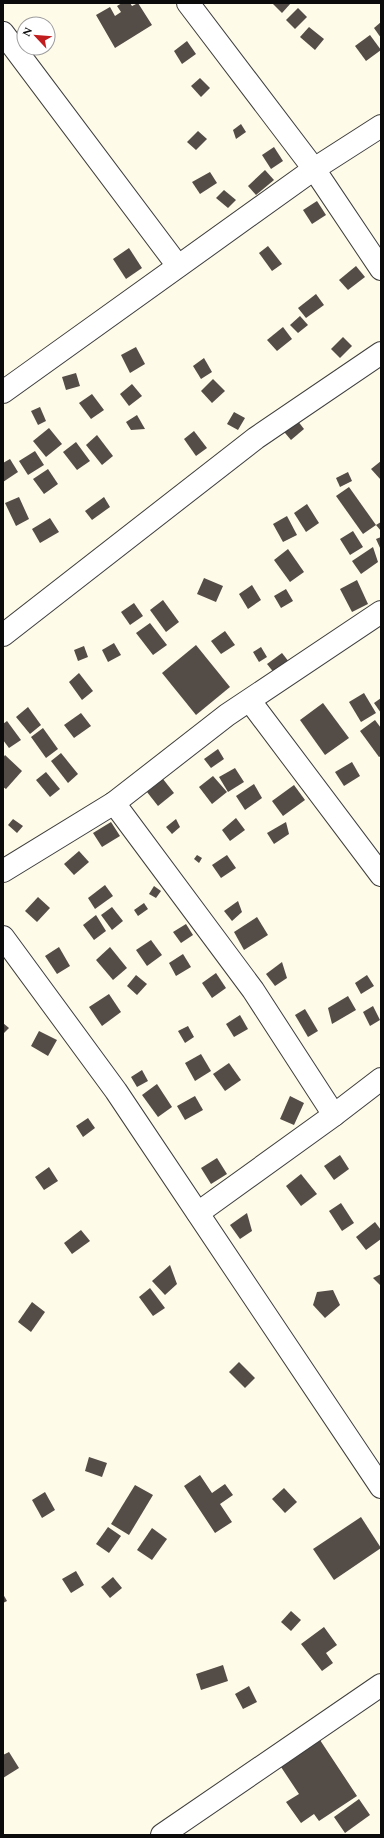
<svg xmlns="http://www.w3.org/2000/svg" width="384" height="1838" font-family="Spectral,serif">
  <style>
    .building { fill: #544c47 }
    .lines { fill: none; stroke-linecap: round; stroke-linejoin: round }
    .street-casing { stroke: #3e3e3e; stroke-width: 24 }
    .street { stroke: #fff; stroke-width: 22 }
  </style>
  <rect width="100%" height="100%" fill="#fffbe9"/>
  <!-- building -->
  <g class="building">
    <path d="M122 3H130L132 6 138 3 152 25 115 48 96 15 110 7 115 16 121 12 117 6Z"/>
    <path d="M272 3H291L282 13Z"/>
    <path d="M298 8 307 17 295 29 286 20Z"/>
    <path d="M381 22V38L374 28Z"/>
    <path d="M309 27 324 39 315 50 300 37Z"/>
    <path d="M370 35 381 50 366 61 355 46Z"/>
    <path d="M187 41 196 54 182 64 174 51Z"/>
    <path d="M200 78 210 88 201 97 191 86Z"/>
    <path d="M241 124 246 132 236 139 233 130Z"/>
    <path d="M198 131 207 139 196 150 187 142Z"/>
    <path d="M274 147 283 161 271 169 262 155Z"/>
    <path d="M265 170 274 180 256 195 248 186Z"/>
    <path d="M210 172 217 183 200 194 192 182Z"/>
    <path d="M224 190 236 200 228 208 216 198Z"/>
    <path d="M317 201 326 215 312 224 303 210Z"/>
    <path d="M268 246 282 264 272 271 259 253Z"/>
    <path d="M129 248 142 268 126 279 113 259Z"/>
    <path d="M356 266 365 277 348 290 339 280Z"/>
    <path d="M316 294 324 305 306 318 298 308Z"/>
    <path d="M300 316 308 325 298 333 290 325Z"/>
    <path d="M283 327 292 339 277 351 267 340Z"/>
    <path d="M343 337 352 346 340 358 331 349Z"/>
    <path d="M136 347 145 364 130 373 121 355Z"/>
    <path d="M204 358 212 372 201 379 193 366Z"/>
    <path d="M76 373 80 386 66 390 62 377Z"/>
    <path d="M213 379 225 391 212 403 201 391Z"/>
    <path d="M132 384 142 396 129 406 120 394Z"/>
    <path d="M92 394 104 410 91 419 79 403Z"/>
    <path d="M40 407 46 421 38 425 31 411Z"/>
    <path d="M234 412 245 418 238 430 227 424Z"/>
    <path d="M137 415 145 429 131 430 126 422Z"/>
    <path d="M294 416 304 429 291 440 280 427Z"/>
    <path d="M49 428 62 444 46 457 33 441Z"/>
    <path d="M194 431 207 448 196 456 184 439Z"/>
    <path d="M97 435 113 456 102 465 86 445Z"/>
    <path d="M76 442 90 461 77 470 63 452Z"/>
    <path d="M35 451 44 465 28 475 19 461Z"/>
    <path d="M10 459 18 472 3 482V463Z"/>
    <path d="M381 461V480L371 469Z"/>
    <path d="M48 469 58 484 44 494 33 479Z"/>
    <path d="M348 472 352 481 340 487 336 478Z"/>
    <path d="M349 487 376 525 363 534 336 496Z"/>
    <path d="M19 497 29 519 16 526 5 503Z"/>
    <path d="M104 497 110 507 92 520 85 511Z"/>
    <path d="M307 504 319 523 306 532 294 513Z"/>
    <path d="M287 516 297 535 283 542 273 524Z"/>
    <path d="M50 518 59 532 40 543 32 529Z"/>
    <path d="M381 522V531L376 525Z"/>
    <path d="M353 531 363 547 350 555 340 539Z"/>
    <path d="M381 537V550L376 539Z"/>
    <path d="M373 547 378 562 361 574 352 561Z"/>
    <path d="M288 549 304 572 290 582 274 560Z"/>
    <path d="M204 578 223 586 216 602 197 594Z"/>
    <path d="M357 580 368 604 352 612 340 589Z"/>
    <path d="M252 585 261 600 248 609 239 594Z"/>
    <path d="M286 589 293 601 281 608 274 596Z"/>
    <path d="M163 600 179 622 166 632 150 610Z"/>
    <path d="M134 603 143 616 130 625 121 612Z"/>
    <path d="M150 623 167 645 153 655 136 633Z"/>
    <path d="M225 631 235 645 221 654 211 641Z"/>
    <path d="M114 643 121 655 108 662 102 650Z"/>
    <path d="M196 645 230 687 196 715 162 673Z"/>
    <path d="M84 646 88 657 78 661 74 650Z"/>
    <path d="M261 647 267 657 259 662 253 652Z"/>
    <path d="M282 653 293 667 279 679 267 664Z"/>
    <path d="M79 673 93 691 82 700 69 682Z"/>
    <path d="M364 693 376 713 361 722 349 702Z"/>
    <path d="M381 698V713L374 703Z"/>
    <path d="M323 703 349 738 325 755 300 720Z"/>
    <path d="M28 707 41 725 30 734 16 717Z"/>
    <path d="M81 713 91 726 74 738 64 725Z"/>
    <path d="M375 720 381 728V756L379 757 360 731Z"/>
    <path d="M7 721 21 740 9 748 3 740V724Z"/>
    <path d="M43 728 58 749 46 758 31 737Z"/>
    <path d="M218 749 224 759 211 768 204 759Z"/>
    <path d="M61 753 78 774 68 783 51 761Z"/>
    <path d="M5 755 22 771 6 789 3 787V758Z"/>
    <path d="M352 762 360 776 344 786 335 772Z"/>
    <path d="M235 768 244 782 228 792 219 777Z"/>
    <path d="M46 772 60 789 50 797 36 780Z"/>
    <path d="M213 776 227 792 212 804 199 787Z"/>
    <path d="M163 779 174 793 158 806 147 792Z"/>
    <path d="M254 784 262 798 245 810 236 796Z"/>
    <path d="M294 785 305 800 283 816 272 801Z"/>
    <path d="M236 818 245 830 230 841 222 830Z"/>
    <path d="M13 819 23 826 17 833 8 825Z"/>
    <path d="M176 819 180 827 172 834 166 827Z"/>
    <path d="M111 822 120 836 102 847 93 833Z"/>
    <path d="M286 822 289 834 274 844 267 833Z"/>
    <path d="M79 851 89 862 74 875 64 864Z"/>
    <path d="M197 855 202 858 199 863 194 859Z"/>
    <path d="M227 855 236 868 221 878 212 865Z"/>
    <path d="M105 885 113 896 95 909 88 898Z"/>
    <path d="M154 886 161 891 156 898 149 894Z"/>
    <path d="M38 897 50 908 37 922 25 911Z"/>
    <path d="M238 901 242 912 232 921 224 911Z"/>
    <path d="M144 903 148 909 138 916 134 910Z"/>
    <path d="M112 907 123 921 112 930 101 915Z"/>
    <path d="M96 915 106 931 94 940 83 925Z"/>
    <path d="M257 917 268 935 244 950 234 932Z"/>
    <path d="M186 924 193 935 181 943 173 932Z"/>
    <path d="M151 940 162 955 147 966 136 950Z"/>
    <path d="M59 947 70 966 57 974 45 956Z"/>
    <path d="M110 947 127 968 113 980 96 960Z"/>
    <path d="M183 954 191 967 176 976 169 963Z"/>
    <path d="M282 962 287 978 275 986 266 974Z"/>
    <path d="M216 973 226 988 212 998 202 983Z"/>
    <path d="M136 975 147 984 137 995 127 986Z"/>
    <path d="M367 975 374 986 361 994 355 983Z"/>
    <path d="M109 994 121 1012 102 1026 89 1007Z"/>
    <path d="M348 996 356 1010 332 1024 328 1008Z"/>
    <path d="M373 1006 380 1020 370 1026 363 1012Z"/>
    <path d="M305 1009 318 1031 308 1037 295 1015Z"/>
    <path d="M240 1015 248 1029 234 1037 226 1024Z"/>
    <path d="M3 1023 9 1028 3 1034Z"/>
    <path d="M188 1026 194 1037 185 1043 178 1031Z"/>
    <path d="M39 1031 57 1040 48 1056 31 1046Z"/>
    <path d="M201 1054 211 1071 195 1081 185 1063Z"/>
    <path d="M229 1063 241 1080 225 1091 213 1074Z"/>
    <path d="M142 1070 148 1081 137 1087 131 1077Z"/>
    <path d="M157 1084 172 1107 158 1117 142 1095Z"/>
    <path d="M195 1096 203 1110 185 1120 177 1106Z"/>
    <path d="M290 1096 304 1103 294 1125 280 1119Z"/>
    <path d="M88 1118 95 1128 83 1137 76 1126Z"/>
    <path d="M340 1155 349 1169 334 1180 324 1166Z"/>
    <path d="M217 1158 227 1174 211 1184 201 1168Z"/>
    <path d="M49 1167 58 1181 44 1190 35 1177Z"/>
    <path d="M301 1174 317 1194 301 1206 286 1186Z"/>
    <path d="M341 1203 354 1223 342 1231 329 1211Z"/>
    <path d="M247 1213 252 1231 240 1239 230 1225Z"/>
    <path d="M375 1222 381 1230V1239L366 1250 356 1237Z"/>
    <path d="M81 1230 90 1241 72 1254 64 1243Z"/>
    <path d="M170 1265 177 1284 165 1295 152 1281Z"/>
    <path d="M381 1274V1286L373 1278Z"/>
    <path d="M150 1288 165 1308 153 1316 139 1297Z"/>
    <path d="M333 1290 340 1305 325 1318 313 1305 317 1292Z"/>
    <path d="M32 1302 45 1312 31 1332 18 1322Z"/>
    <path d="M239 1362 255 1378 245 1388 229 1372Z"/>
    <path d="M89 1457 107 1463 102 1477 85 1471Z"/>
    <path d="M200 1475 212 1493 225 1484 233 1495 220 1504 232 1522 215 1533 184 1486Z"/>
    <path d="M135 1485 153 1495 129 1535 111 1524Z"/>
    <path d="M284 1488 297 1502 285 1513 272 1499Z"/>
    <path d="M45 1492 55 1510 42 1518 32 1500Z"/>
    <path d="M361 1517 381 1548 334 1580 313 1549Z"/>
    <path d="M108 1527 121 1536 109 1553 96 1544Z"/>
    <path d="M152 1528 167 1539 152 1560 137 1550Z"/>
    <path d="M76 1571 84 1585 71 1593 62 1579Z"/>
    <path d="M113 1577 122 1588 110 1598 101 1587Z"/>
    <path d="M3 1594 7 1601 3 1603Z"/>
    <path d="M291 1611 301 1620 291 1631 281 1622Z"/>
    <path d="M324 1627 337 1645 326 1653 333 1663 322 1671 301 1644Z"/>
    <path d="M223 1665 228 1681 201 1690 196 1674Z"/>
    <path d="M249 1686 257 1702 243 1709 235 1694Z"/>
    <path d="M320 1740 357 1796 319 1821 314 1814 301 1823 286 1802 299 1794 281 1767Z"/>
    <path d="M9 1752 19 1768 3 1778V1755Z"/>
    <path d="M359 1799 370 1815 345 1833 334 1817Z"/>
  </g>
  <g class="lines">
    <!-- street casing -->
    <g class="street-casing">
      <g id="street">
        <path d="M188 3 314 169 381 269"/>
        <path d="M3 33 178 266"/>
        <path d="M3 392 314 169 381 126"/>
        <path d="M3 635 256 438 381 353"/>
        <path d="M250 701 381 875"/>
        <path d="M114 803 253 990 334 1115"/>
        <path d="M3 871 114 803 227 715 381 612"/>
        <path d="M3 937 116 1091 381 1487"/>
        <path d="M198 1213 334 1115 381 1079"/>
        <path d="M162 1835 381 1685"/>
      </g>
    </g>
    <!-- street -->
    <use href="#street" class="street"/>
  </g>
  <!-- border -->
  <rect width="384" height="1838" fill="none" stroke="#0b0b0b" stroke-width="8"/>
  <!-- north arrow -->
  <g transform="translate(36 36) rotate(296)"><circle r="19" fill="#ffffff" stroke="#9d9d9d"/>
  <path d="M0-3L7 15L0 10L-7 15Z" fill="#c11d1f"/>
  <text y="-6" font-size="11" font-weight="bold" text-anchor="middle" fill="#0b0b0b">N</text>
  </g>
</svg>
